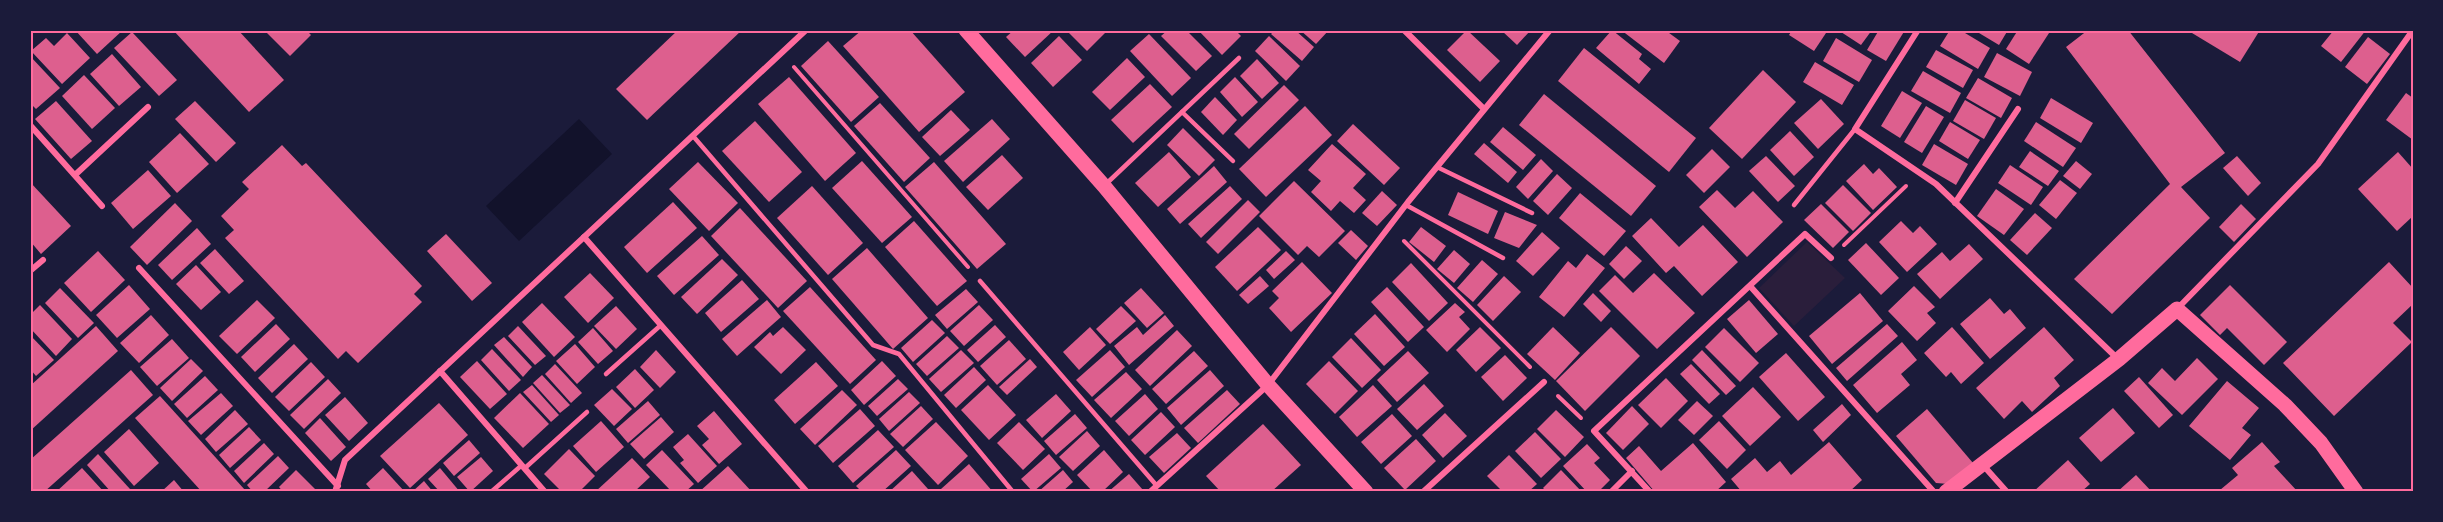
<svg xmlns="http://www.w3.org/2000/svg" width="2443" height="522" font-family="'Golos Text',sans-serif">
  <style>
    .green { fill: #2a1e3b }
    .water { fill: #12122b }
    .building { fill: #dd5f8e }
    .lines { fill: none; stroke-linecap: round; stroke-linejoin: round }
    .path { stroke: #ff6b9d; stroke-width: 4 }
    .service { stroke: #ff6b9d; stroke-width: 4.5 }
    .minor { stroke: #ff6b9d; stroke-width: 6 }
    .primary { stroke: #ff6b9d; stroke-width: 15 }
    .neatline { fill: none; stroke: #ff6b9d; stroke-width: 2 }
  </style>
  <rect width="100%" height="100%" fill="#1b1b3a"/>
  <!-- green -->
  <path class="green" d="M1807 242 1845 278 1794 326 1759 288Z"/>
  <!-- water -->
  <path class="water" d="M579 119 612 154 519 241 486 206Z"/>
  <!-- building -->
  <g class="building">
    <path d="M75 30H123L97 54Z"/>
    <path d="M173 30H238L284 80 249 112Z"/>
    <path d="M264 30H306L311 35 290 56Z"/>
    <path d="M678 30H742L647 120 616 89Z"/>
    <path d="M862 30H910L965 92 919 132 843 46Z"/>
    <path d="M1014 30H1054L1025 57 1006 37Z"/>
    <path d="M1066 30H1108L1087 51Z"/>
    <path d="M1168 30H1186L1212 56 1196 71 1161 36Z"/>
    <path d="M1198 30H1235L1241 36 1222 55Z"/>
    <path d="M1275 30H1295L1314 47 1302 61 1271 34Z"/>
    <path d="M1300 30H1329L1316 44Z"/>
    <path d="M1467 30 1500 61 1480 82 1447 50Z"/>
    <path d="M1501 30H1531L1517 45Z"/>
    <path d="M1612 30 1642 54 1639 59 1651 69 1639 84 1596 48Z"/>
    <path d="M1621 30H1665L1680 41 1664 63Z"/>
    <path d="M1792 30H1828L1814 51 1789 35Z"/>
    <path d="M1843 30H1872L1861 45 1841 32Z"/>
    <path d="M1879 30H1905L1886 61 1867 50Z"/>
    <path d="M1950 30H1960L1990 48 1978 69 1940 46Z"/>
    <path d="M1974 30H2008L1999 45Z"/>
    <path d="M2018 30H2051L2029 64 2006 49Z"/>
    <path d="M2088 30H2128L2225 153 2181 187 2210 218 2112 314 2074 279 2170 184 2066 47Z"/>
    <path d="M2187 30H2260L2240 62Z"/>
    <path d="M2334 30H2366L2341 62 2321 46Z"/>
    <path d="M132 32 177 80 159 96 114 48Z"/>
    <path d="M67 33 90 58 62 84 31 51 46 38 54 46Z"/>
    <path d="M1149 34 1191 78 1172 96 1130 51Z"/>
    <path d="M1059 36 1082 60 1053 87 1031 63Z"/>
    <path d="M1269 36 1300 66 1286 81 1255 51Z"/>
    <path d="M2368 37 2390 54 2367 84 2345 67Z"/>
    <path d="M1836 38 1872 60 1859 82 1823 61Z"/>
    <path d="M828 41 879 97 851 122 801 66Z"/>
    <path d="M1584 48 1696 138 1669 172 1558 81Z"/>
    <path d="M1936 50 1973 70 1963 88 1926 67Z"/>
    <path d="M1997 53 2032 72 2020 96 1984 77Z"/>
    <path d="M112 54 141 87 119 106 90 74Z"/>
    <path d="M30 56 60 88 36 109 30 103Z"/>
    <path d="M1127 58 1145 77 1110 110 1092 92Z"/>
    <path d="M1257 59 1279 83 1262 99 1240 76Z"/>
    <path d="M1815 62 1854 85 1842 105 1803 82Z"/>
    <path d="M1763 70 1796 102 1742 159 1709 128Z"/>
    <path d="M1923 71 1961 93 1950 113 1911 91Z"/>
    <path d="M84 75 115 108 92 129 62 96Z"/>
    <path d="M789 77 856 153 825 181 758 104Z"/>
    <path d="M1235 77 1258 102 1242 117 1220 92Z"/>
    <path d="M1978 78 2012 98 2001 118 1966 98Z"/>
    <path d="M1150 84 1172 107 1133 143 1111 120Z"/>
    <path d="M1284 85 1299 100 1249 149 1234 134Z"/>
    <path d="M1902 91 1922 103 1900 138 1881 126Z"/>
    <path d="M2406 93 2413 98V140L2386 120Z"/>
    <path d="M1544 94 1656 186 1631 216 1519 125Z"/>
    <path d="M1215 97 1237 120 1223 135 1201 112Z"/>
    <path d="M2051 98 2093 123 2081 143 2040 118Z"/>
    <path d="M1821 99 1844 124 1818 149 1794 123Z"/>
    <path d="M1965 100 1996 118 1984 139 1953 121Z"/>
    <path d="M56 101 92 141 71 159 35 119Z"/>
    <path d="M195 101 236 143 216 162 175 119Z"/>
    <path d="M880 103 930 158 904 182 854 126Z"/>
    <path d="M1305 106 1332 135 1266 197 1239 169Z"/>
    <path d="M1926 106 1944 117 1922 153 1904 142Z"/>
    <path d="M951 110 970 130 940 156 922 137Z"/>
    <path d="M992 119 1010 139 963 182 944 161Z"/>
    <path d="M755 121 802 172 769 202 722 151Z"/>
    <path d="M1950 122 1980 140 1968 159 1939 141Z"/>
    <path d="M2036 122 2076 148 2063 167 2024 141Z"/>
    <path d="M1353 124 1400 168 1384 185 1337 141Z"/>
    <path d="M1503 127 1536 155 1523 170 1490 142Z"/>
    <path d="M1183 128 1215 160 1199 176 1167 145Z"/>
    <path d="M1790 131 1814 157 1794 176 1770 150Z"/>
    <path d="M180 133 209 164 177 193 149 162Z"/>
    <path d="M1484 143 1517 172 1508 183 1474 154Z"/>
    <path d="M1332 144 1366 174 1353 188 1366 200 1354 213 1340 201 1331 211 1311 192 1321 181 1308 170Z"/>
    <path d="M1934 144 1968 164 1956 185 1922 165Z"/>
    <path d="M282 145 302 166 306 163 422 286 414 294 422 302 358 363 346 351 338 359 225 238 234 230 221 216 249 189 242 182Z"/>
    <path d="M1712 149 1730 167 1704 193 1686 175Z"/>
    <path d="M2030 151 2059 171 2048 186 2019 167Z"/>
    <path d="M1169 152 1191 177 1158 207 1135 183Z"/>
    <path d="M2398 152 2413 169V216L2397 231 2358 189Z"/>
    <path d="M1002 155 1023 178 988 210 966 187Z"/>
    <path d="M1766 156 1795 186 1778 202 1749 171Z"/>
    <path d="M2237 156 2261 183 2248 196 2223 168Z"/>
    <path d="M1541 159 1553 171 1528 199 1516 187Z"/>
    <path d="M862 161 912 217 882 243 832 188Z"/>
    <path d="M2076 161 2092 174 2080 189 2063 176Z"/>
    <path d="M698 162 738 203 709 231 669 189Z"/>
    <path d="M934 162 1006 244 977 269 905 187Z"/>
    <path d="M1864 164 1873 174 1879 168 1897 187 1873 210 1846 181Z"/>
    <path d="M2010 165 2043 187 2031 205 1998 183Z"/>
    <path d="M1214 166 1227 182 1180 224 1167 209Z"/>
    <path d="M148 170 171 196 133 229 111 203Z"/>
    <path d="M1557 174 1572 188 1548 215 1533 201Z"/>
    <path d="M2060 180 2077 193 2056 219 2039 205Z"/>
    <path d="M1294 181 1345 231 1319 257 1307 246 1298 255 1259 216Z"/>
    <path d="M30 182 71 226 41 254 30 241Z"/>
    <path d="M1843 185 1871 213 1853 231 1825 203Z"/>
    <path d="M812 186 863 243 828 275 777 218Z"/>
    <path d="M1230 186 1242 199 1201 238 1188 224Z"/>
    <path d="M1996 189 2024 209 2004 235 1977 216Z"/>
    <path d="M1717 190 1735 208 1753 191 1783 222 1747 257 1699 207Z"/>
    <path d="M1382 191 1397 205 1377 226 1362 213Z"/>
    <path d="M1458 192 1498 211 1488 234 1448 215Z"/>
    <path d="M1580 193 1626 231 1604 256 1559 218Z"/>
    <path d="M1248 200 1260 212 1218 254 1206 242Z"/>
    <path d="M673 202 697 228 647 273 624 247Z"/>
    <path d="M175 203 192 221 147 265 130 247Z"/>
    <path d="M1821 204 1849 232 1833 248 1804 220Z"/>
    <path d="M2241 204 2256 219 2234 242 2219 227Z"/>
    <path d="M740 208 807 281 778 308 711 236Z"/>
    <path d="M1505 212 1537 225 1519 248 1494 238Z"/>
    <path d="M2035 213 2052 228 2027 255 2010 240Z"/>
    <path d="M1651 218 1679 247 1703 225 1738 262 1702 296 1674 266 1666 273 1632 236Z"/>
    <path d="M914 221 967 281 937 306 885 247Z"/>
    <path d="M1901 221 1913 233 1920 226 1937 244 1907 272 1879 242Z"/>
    <path d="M1258 227 1281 250 1237 291 1215 267Z"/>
    <path d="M1421 227 1446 246 1434 262 1409 242Z"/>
    <path d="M197 228 211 244 172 280 158 265Z"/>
    <path d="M1351 230 1368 246 1356 260 1338 243Z"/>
    <path d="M1542 232 1560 248 1533 276 1516 261Z"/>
    <path d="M446 234 492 283 472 301 427 251Z"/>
    <path d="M702 236 719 255 674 295 657 276Z"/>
    <path d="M1866 243 1899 278 1881 295 1848 260Z"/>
    <path d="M1969 244 1983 259 1940 299 1917 274 1942 252 1950 261Z"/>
    <path d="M1626 246 1642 261 1624 279 1609 264Z"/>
    <path d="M867 248 928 318 893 349 832 279Z"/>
    <path d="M215 249 244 281 229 294 200 263Z"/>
    <path d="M1454 250 1470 264 1454 283 1437 269Z"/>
    <path d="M98 251 125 280 91 312 64 283Z"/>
    <path d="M1286 251 1295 260 1274 279 1266 270Z"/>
    <path d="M1587 254 1605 268 1564 317 1539 297 1568 261 1576 268Z"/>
    <path d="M722 259 738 275 697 314 681 297Z"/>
    <path d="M1482 260 1498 274 1473 302 1457 288Z"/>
    <path d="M1302 262 1332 293 1291 332 1269 308 1279 298 1272 291Z"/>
    <path d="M2389 262 2413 288V304L2393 323 2412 342 2334 416 2283 363Z"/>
    <path d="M1411 263 1448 303 1429 321 1392 282Z"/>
    <path d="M196 265 221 292 201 310 176 284Z"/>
    <path d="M590 273 614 298 588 323 564 297Z"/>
    <path d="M1654 273 1695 313 1657 349 1599 291 1615 275 1633 293Z"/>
    <path d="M1260 276 1269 286 1248 304 1239 295Z"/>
    <path d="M1504 276 1521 292 1493 321 1477 305Z"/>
    <path d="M742 280 759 299 721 332 705 313Z"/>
    <path d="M129 285 150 309 117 338 96 315Z"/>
    <path d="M2230 285 2287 342 2264 365 2227 328 2220 335 2200 315Z"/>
    <path d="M1914 286 1935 307 1927 313 1936 323 1917 341 1888 311Z"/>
    <path d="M810 287 876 360 850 384 783 311Z"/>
    <path d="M1387 287 1424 327 1408 342 1371 302Z"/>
    <path d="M60 288 94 323 78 338 45 303Z"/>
    <path d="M1141 288 1164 313 1147 328 1124 303Z"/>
    <path d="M966 289 978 302 947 329 935 315Z"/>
    <path d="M1593 293 1611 311 1601 322 1583 304Z"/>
    <path d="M1860 293 1883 321 1832 364 1809 336Z"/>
    <path d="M1990 298 2004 314 2010 309 2026 328 1990 359 1960 324Z"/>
    <path d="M257 300 275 318 237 354 219 336Z"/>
    <path d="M767 300 781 317 737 356 722 339Z"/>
    <path d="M1749 300 1778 334 1756 353 1727 319Z"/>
    <path d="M542 303 575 337 554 357 522 322Z"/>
    <path d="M1455 303 1465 312 1459 317 1470 329 1447 352 1426 330Z"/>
    <path d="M40 305 72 339 56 356 30 328V315Z"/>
    <path d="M979 305 993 320 964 346 950 331Z"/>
    <path d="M616 306 637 329 616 349 594 326Z"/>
    <path d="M1121 306 1136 321 1110 344 1096 329Z"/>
    <path d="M1375 314 1405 347 1384 366 1354 334Z"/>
    <path d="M151 315 169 335 139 363 120 343Z"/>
    <path d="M1165 315 1174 326 1129 365 1114 346 1137 327 1143 335Z"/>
    <path d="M932 320 945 333 913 362 901 348Z"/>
    <path d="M276 324 290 339 255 372 241 357Z"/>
    <path d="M1887 324 1898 336 1847 381 1836 368Z"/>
    <path d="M995 325 1006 337 978 362 967 350Z"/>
    <path d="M96 326 118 351 30 431V386Z"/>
    <path d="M518 326 546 356 535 365 508 336Z"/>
    <path d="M783 327 806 350 781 374 754 347 770 332 773 336Z"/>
    <path d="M1090 327 1106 345 1079 370 1063 352Z"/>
    <path d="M1480 327 1501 348 1476 372 1456 350Z"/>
    <path d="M1553 327 1580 353 1555 380 1527 354Z"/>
    <path d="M1611 327 1640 356 1585 411 1556 381Z"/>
    <path d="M1952 327 1984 363 1961 384 1951 372 1946 377 1924 353Z"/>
    <path d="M2044 327 2074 360 2054 378 2060 386 2032 412 2022 401 2004 419 1976 388Z"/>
    <path d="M593 328 613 351 598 364 578 342Z"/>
    <path d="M1724 328 1759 363 1740 382 1705 347Z"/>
    <path d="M1177 330 1192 346 1150 386 1135 370Z"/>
    <path d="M30 335 54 360 36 376 30 369Z"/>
    <path d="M947 336 959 348 927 376 916 364Z"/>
    <path d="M504 337 532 367 523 377 494 345Z"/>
    <path d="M1351 338 1381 370 1362 388 1332 357Z"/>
    <path d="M172 339 189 358 157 386 140 367Z"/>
    <path d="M1009 340 1026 359 997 385 980 366Z"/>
    <path d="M1902 342 1917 360 1901 374 1910 385 1877 413 1853 385Z"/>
    <path d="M294 344 308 359 272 393 258 378Z"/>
    <path d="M575 344 595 367 577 384 556 361Z"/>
    <path d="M492 349 521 380 509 391 481 360Z"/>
    <path d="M656 350 676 372 660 388 640 367Z"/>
    <path d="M961 350 974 363 941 392 929 379Z"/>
    <path d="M1110 350 1125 367 1092 397 1076 380Z"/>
    <path d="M1702 350 1736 386 1726 395 1692 360Z"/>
    <path d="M1194 351 1208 366 1166 404 1152 389Z"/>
    <path d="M1408 351 1429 373 1397 402 1377 380Z"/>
    <path d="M1786 353 1825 397 1798 421 1759 377Z"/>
    <path d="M1505 355 1527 378 1503 401 1481 377Z"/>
    <path d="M2197 358 2218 379 2182 415 2148 383 2162 368 2175 381Z"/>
    <path d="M191 359 203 371 172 401 160 388Z"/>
    <path d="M1030 359 1037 367 1007 395 999 387Z"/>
    <path d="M477 361 507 394 490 409 460 377Z"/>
    <path d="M882 361 896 376 864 405 851 390Z"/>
    <path d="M1329 361 1358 391 1335 414 1306 384Z"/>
    <path d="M311 362 325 377 289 411 275 397Z"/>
    <path d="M816 362 838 386 795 424 774 400Z"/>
    <path d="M555 364 582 393 571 403 545 374Z"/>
    <path d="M1691 364 1720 394 1709 404 1680 374Z"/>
    <path d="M974 367 986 380 956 408 944 395Z"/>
    <path d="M635 369 654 390 635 408 616 387Z"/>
    <path d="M131 370 153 395 44 492H30V460Z"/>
    <path d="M1210 370 1224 386 1181 425 1167 408Z"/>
    <path d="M1126 372 1142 389 1111 418 1094 400Z"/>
    <path d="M542 375 570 405 560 413 533 383Z"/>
    <path d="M205 376 218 390 187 418 174 404Z"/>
    <path d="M2139 377 2173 415 2159 428 2124 391Z"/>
    <path d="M1666 378 1688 401 1661 428 1638 405Z"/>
    <path d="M328 379 341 393 304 429 290 415Z"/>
    <path d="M898 379 908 389 877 416 868 406Z"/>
    <path d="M2227 381 2259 408 2242 428 2251 435 2230 460 2189 426Z"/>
    <path d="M1424 384 1444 406 1417 430 1397 409Z"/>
    <path d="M532 385 559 415 551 422 523 392Z"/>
    <path d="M988 385 1016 415 989 440 961 410Z"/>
    <path d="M1373 385 1392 406 1357 437 1339 417Z"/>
    <path d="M1753 387 1781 417 1750 446 1722 416Z"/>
    <path d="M612 389 632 409 614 426 594 405Z"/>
    <path d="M842 390 857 405 815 445 800 429Z"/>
    <path d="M1227 390 1240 404 1198 443 1184 428Z"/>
    <path d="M909 392 920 403 889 431 879 419Z"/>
    <path d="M221 393 233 406 201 435 188 421Z"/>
    <path d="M520 393 549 424 523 448 494 418Z"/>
    <path d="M1056 394 1071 411 1042 438 1026 420Z"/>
    <path d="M1145 394 1158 409 1129 436 1115 421Z"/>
    <path d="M160 396 245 490 242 492H202L135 418Z"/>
    <path d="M345 397 368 423 349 441 325 415Z"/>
    <path d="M648 401 660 415 628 443 616 429Z"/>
    <path d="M1697 401 1713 416 1694 435 1678 420Z"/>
    <path d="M439 403 468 435 410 488 380 456Z"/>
    <path d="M1842 404 1851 415 1823 442 1813 430Z"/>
    <path d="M921 406 933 419 903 447 890 434Z"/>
    <path d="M1632 406 1649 424 1623 450 1606 433Z"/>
    <path d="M2113 408 2135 433 2101 462 2079 438Z"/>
    <path d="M860 409 875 426 833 463 818 446Z"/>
    <path d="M1927 409 1973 463 1949 484 1936 483 1896 436Z"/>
    <path d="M235 410 248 424 216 452 205 439Z"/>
    <path d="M1556 410 1584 437 1565 457 1537 429Z"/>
    <path d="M714 411 742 444 719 464 702 445 709 439 697 426Z"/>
    <path d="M1161 412 1175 427 1145 455 1131 440Z"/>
    <path d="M1445 413 1467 436 1443 458 1422 435Z"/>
    <path d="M1075 414 1087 428 1056 455 1044 441Z"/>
    <path d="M1392 414 1412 436 1381 464 1361 442Z"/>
    <path d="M661 417 674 432 644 459 630 444Z"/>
    <path d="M320 418 346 447 331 461 305 433Z"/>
    <path d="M601 421 624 447 596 472 573 446Z"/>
    <path d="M1719 421 1746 450 1727 469 1699 440Z"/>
    <path d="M936 422 968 456 938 485 905 450Z"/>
    <path d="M1019 422 1045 449 1023 470 997 443Z"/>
    <path d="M1263 424 1301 465 1271 492H1221L1206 476Z"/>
    <path d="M249 427 261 440 230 468 219 455Z"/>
    <path d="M129 429 159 463 134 486 104 452Z"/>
    <path d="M878 430 894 447 853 483 838 466Z"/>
    <path d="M1087 431 1100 446 1073 471 1059 457Z"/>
    <path d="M1535 432 1561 459 1541 478 1515 451Z"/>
    <path d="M1177 433 1191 448 1164 473 1149 457Z"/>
    <path d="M688 434 717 466 698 483 680 463 684 460 673 447Z"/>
    <path d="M1416 439 1436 461 1405 490 1384 468Z"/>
    <path d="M469 440 480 453 454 476 443 463Z"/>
    <path d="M1829 442 1862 480 1849 492H1742L1731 479 1755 458 1767 472 1780 461 1791 475Z"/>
    <path d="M2262 442 2280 462 2274 466 2298 492H2222L2220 490 2238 475 2232 468Z"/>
    <path d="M264 443 274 454 244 483 234 471Z"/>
    <path d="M1693 443 1726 482 1715 492H1655L1626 458 1639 446 1661 471Z"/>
    <path d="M1587 444 1600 458 1594 463 1610 480 1598 492H1587L1563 466Z"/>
    <path d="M569 449 595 476 579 492H562L544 474Z"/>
    <path d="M662 450 694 484 685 492H672L646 465Z"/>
    <path d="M896 450 911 466 882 492H862L856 486Z"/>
    <path d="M1104 450 1123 472 1102 492H1093L1077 475Z"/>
    <path d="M98 454 130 489 127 492H111L87 465Z"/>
    <path d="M1049 454 1061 468 1033 492 1021 479Z"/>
    <path d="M1509 455 1537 484 1528 492H1503L1487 476Z"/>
    <path d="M278 456 289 468 264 492H253L247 485Z"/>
    <path d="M481 457 493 471 470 492 457 477Z"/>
    <path d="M632 458 650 477 634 492H595Z"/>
    <path d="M2068 460 2090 484 2081 492H2033Z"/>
    <path d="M969 464 993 492H943L941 489Z"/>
    <path d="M728 466 752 492H699Z"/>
    <path d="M82 468 104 492H56Z"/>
    <path d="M383 468 405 492H373L366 484Z"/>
    <path d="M440 468 460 492H440L428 479Z"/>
    <path d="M296 470 318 492H283L279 487Z"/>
    <path d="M1063 470 1073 482 1062 492H1038Z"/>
    <path d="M1561 470 1582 492H1547L1543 488Z"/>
    <path d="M912 471 928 489 924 492H889Z"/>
    <path d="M1129 474 1143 490 1140 492H1108Z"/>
    <path d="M2136 475 2152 492H2117Z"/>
    <path d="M174 480 184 492H161Z"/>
    <path d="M424 481 433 492H412Z"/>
  </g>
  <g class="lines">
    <!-- path -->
    <g class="path">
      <path d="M794 67 968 267"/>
      <path d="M1404 241 1530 367"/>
      <path d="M1844 245 1906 186"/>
      <path d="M1558 396 1581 418"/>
    </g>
    <!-- service -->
    <g class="service">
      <path d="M1182 112 1233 161"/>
      <path d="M693 136 873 345 899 354 1013 492"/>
      <path d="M1437 167 1532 213"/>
      <path d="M1106 184 1239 58"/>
      <path d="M1406 205 1503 258"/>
      <path d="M1794 205 1855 129"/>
      <path d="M980 281 1157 486"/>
      <path d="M606 374 661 325"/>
      <path d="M525 468 587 412"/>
      <path d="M491 492 522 465"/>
    </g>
    <!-- minor -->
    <g class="minor">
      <path d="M1404 30 1484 109"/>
      <path d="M1918 30 1855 129 1936 184 2118 359"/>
      <path d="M30 125 102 206"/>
      <path d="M75 175 148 107"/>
      <path d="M1955 203 2018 109"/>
      <path d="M584 237 807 492"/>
      <path d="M139 268 338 486"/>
      <path d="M30 271 43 260"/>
      <path d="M1750 286 1934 492"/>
      <path d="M2178 308 2318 164 2413 30"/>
      <path d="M440 371 545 492"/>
      <path d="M1982 464 2007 492"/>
      <path d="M335 492 345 460 806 30"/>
      <path d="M1150 492 1268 385 1408 202 1550 30"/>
      <path d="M1423 492 1544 382"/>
      <path d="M1611 492 1632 471"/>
      <path d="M1650 492 1594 431 1805 234 1831 258"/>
    </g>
    <!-- primary -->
    <g class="primary">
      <path d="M966 30 1104 186 1268 385 1366 492"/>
      <path d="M1946 492 2119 359 2177 309 2285 405 2321 443 2356 492"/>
    </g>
  </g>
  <!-- border -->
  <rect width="2443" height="522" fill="none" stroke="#1b1b3a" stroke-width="63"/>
  <rect x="32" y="32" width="2380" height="458" class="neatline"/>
</svg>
